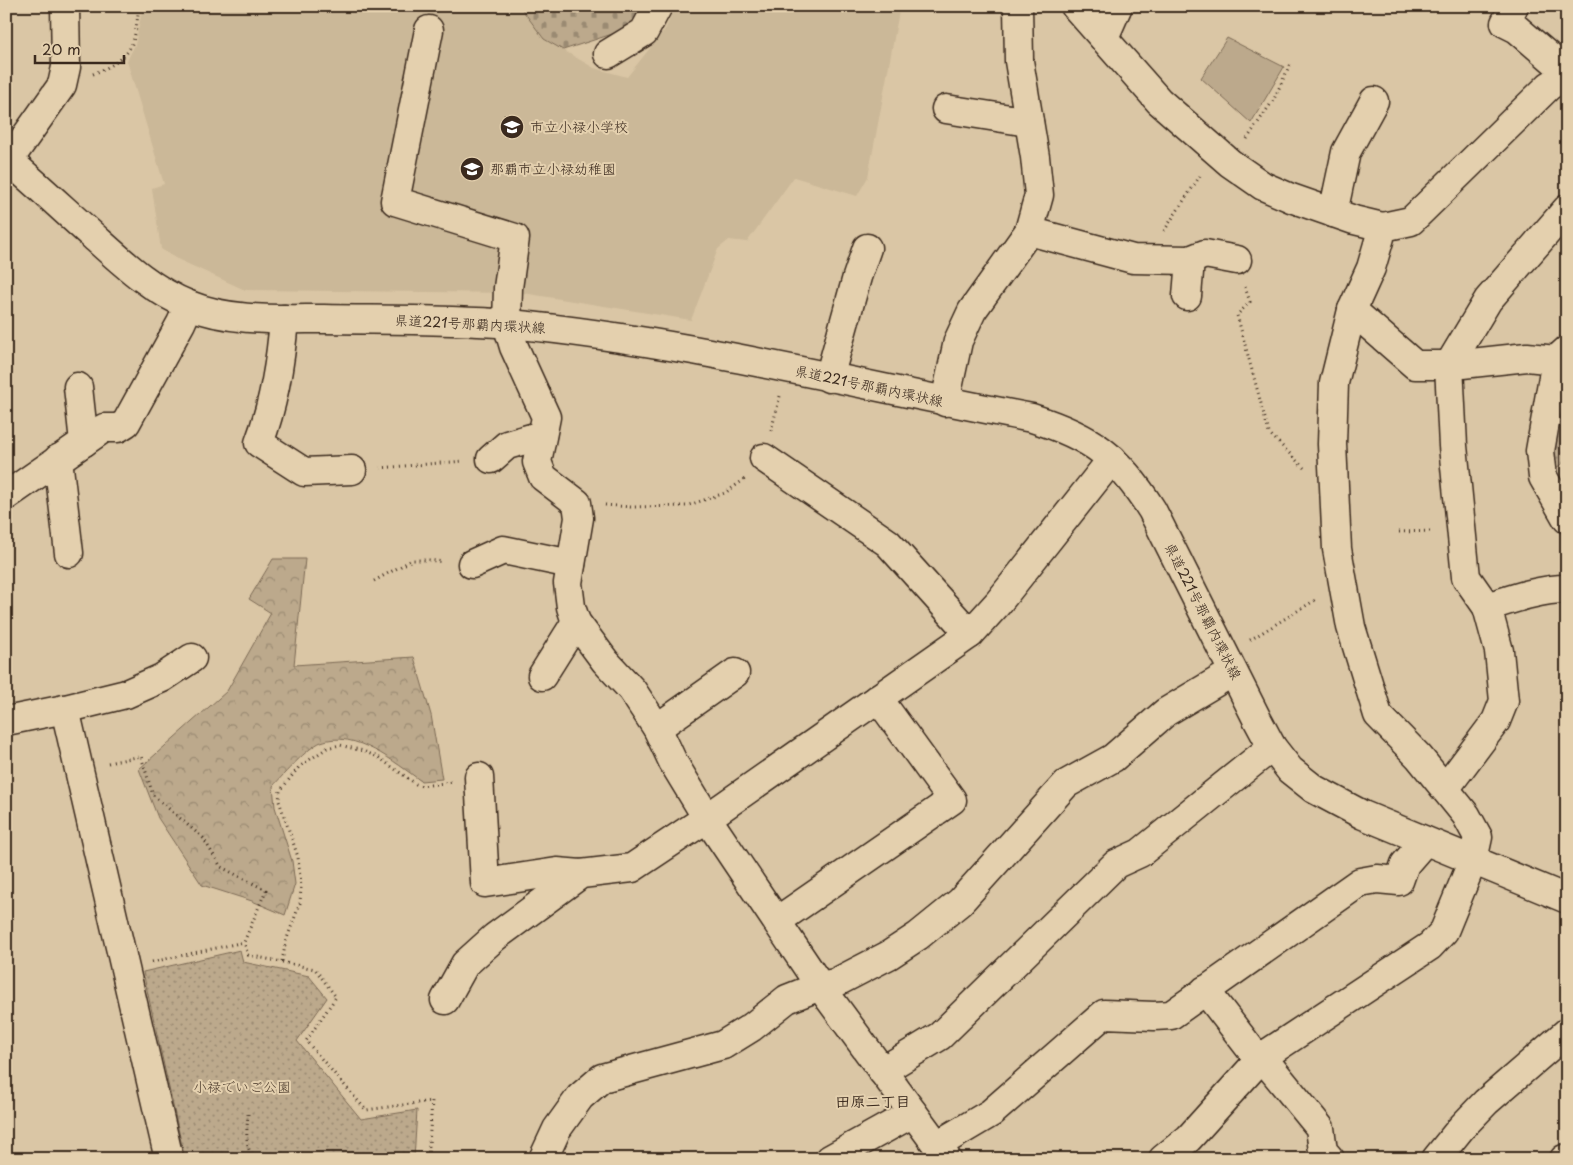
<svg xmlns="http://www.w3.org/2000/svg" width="1573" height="1165" font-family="'Playpen Sans','Klee One',sans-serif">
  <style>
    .built { fill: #cbb898 }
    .grass { fill: url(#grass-dots); stroke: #7c6a55 }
    .forest { fill: url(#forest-crowns); stroke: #7c6a55 }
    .cemetery { fill: url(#cemetery-stones); stroke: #7c6a55 }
    .garden { fill: #bca98c; stroke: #7c6a55 }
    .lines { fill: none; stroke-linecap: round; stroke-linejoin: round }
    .minor-casing { stroke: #3b2a1e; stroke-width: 31 }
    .major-casing { stroke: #3b2a1e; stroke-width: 31 }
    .path { stroke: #3b2a1e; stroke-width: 3; stroke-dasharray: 1 4; stroke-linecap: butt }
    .minor { stroke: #e4d0ae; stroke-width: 28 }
    .major { stroke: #e4d0ae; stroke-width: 28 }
    .labels { text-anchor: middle; stroke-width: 4; stroke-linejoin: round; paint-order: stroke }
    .poi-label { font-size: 14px; fill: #3b2a1e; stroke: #e4d0ae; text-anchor: start }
    .street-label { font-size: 14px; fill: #3b2a1e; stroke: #e4d0ae }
    .park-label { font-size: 14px; fill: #4e3d2e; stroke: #e4d0ae }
    .neighbourhood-label { font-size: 15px; font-weight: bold; fill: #3b2a1e; stroke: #e4d0ae }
  </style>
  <defs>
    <pattern id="grass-dots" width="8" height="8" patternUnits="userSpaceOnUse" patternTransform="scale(1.25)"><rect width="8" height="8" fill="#bca98c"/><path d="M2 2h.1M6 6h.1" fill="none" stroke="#9a8a72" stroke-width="1.8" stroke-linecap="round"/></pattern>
    <pattern id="forest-crowns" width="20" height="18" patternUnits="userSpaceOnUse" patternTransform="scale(1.25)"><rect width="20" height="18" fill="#bca98c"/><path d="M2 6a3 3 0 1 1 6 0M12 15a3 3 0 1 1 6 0" fill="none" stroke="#9a8a72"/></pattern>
    <pattern id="cemetery-stones" width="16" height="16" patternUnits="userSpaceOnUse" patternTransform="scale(1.25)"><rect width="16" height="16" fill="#bca98c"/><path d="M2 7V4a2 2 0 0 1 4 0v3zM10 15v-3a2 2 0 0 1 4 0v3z" fill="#9a8a72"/></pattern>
  </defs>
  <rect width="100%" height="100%" fill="#dac6a5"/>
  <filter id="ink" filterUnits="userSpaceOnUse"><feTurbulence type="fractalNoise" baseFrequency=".02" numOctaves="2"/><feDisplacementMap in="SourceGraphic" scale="10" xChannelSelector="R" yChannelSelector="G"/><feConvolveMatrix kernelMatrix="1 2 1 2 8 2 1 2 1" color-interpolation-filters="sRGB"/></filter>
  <g filter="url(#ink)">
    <!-- built -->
    <path class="built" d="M143 6H516L521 8 544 39 594 68 627 77 666 28 675 6H900L868 177 857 196 794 177 747 242 729 240 718 249 691 320 523 293 245 290 175 258 161 249 152 188 164 184 127 61 135 45Z"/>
    <!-- grass -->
    <g class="grass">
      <path d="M1556 399 1567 405V461L1554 469 1547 443Z"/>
      <path d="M240 950 243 962 309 976 327 998 297 1041 361 1119 417 1110 414 1159H185L143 972Z"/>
    </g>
    <!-- forest -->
    <path class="forest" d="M273 559H305L294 665 414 657 431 715 442 779 421 781C396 763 355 729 321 742 307 748 284 774 273 786L275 807 292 861 295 884 285 915 252 901 202 885 158 818 139 769 227 691 271 613 249 599Z"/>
    <!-- cemetery -->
    <path class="cemetery" d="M522 6H648L640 25 563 50 544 39 521 8Z"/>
    <!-- garden -->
    <path class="garden" d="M1227 38 1284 67 1251 123 1201 78Z"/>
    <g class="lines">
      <!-- minor casing -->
      <g class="minor-casing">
        <g id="minor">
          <path d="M1075 6 1159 101 1230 163 1263 186 1291 198 1354 220 1383 227"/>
          <path d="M1514 6 1505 23 1517 29 1567 72"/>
          <path d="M429 30 395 201 515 238 508 288 507 324 514 347 546 417 537 462 543 477 577 503 579 518 568 583 571 607 576 622 605 661 632 690 657 728 673 762 707 818 820 986 947 1159"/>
          <path d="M1104 38 1118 6"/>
          <path d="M608 54 644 32 658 6"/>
          <path d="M946 109 1029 122"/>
          <path d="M9 160 62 85 66 67 65 6"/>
          <path d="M1333 213 1346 152 1374 101"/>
          <path d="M1029 231 1133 259 1190 260 1205 254 1237 260"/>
          <path d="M1187 296 1190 260"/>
          <path d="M1352 310 1415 365H1453L1527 357 1556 360 1567 350"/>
          <path d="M284 319C281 358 273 406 259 443L304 472 352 470"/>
          <path d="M1556 360 1540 451 1543 477 1567 519"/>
          <path d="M829 378 857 277 867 248"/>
          <path d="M78 387 84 442"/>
          <path d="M945 402 958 341 972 311 1029 231 1039 195 1035 157 1019 61 1018 6"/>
          <path d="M764 458 888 543 970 634"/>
          <path d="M58 459 69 553"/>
          <path d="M491 459 507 445 542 435"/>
          <path d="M6 496 104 428H118L126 423 181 323 189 305"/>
          <path d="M472 564 503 550 571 564"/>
          <path d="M1487 607C1512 599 1539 589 1567 589"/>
          <path d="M542 676 576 622"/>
          <path d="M65 709 126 694 162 678 192 658"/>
          <path d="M6 721 65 709 169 1159"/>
          <path d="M657 728 735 673"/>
          <path d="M479 777 485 883 557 872 581 874"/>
          <path d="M1445 789 1496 721 1504 701 1499 651 1487 607 1466 577 1453 446 1449 365 1488 300 1567 209"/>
          <path d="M777 921 952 800 878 698"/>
          <path d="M1205 990 1259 1060"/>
          <path d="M445 1000 465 964 495 937 581 874 632 868 707 818 970 634 998 603 1112 459"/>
          <path d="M1262 1057 1320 1128 1323 1151 1330 1159"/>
          <path d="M882 1071 940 1036 1116 864 1140 853 1272 747"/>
          <path d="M937 1145 991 1113 1104 1014 1154 1016 1171 1015 1360 882 1377 879 1399 881 1405 864 1425 841"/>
          <path d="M543 1159 557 1129 580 1097 602 1078 723 1045 752 1027 787 999 820 986 835 983 889 955 918 936 960 902 1066 784 1113 758 1166 712 1233 672"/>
          <path d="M830 1159 913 1113"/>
          <path d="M1163 1159 1189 1138 1262 1057 1430 946 1444 931 1473 860 1478 837 1466 815 1419 757 1378 715 1351 627 1337 549 1332 444 1334 383 1352 310 1371 268 1383 227 1411 221 1549 86 1567 75"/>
          <path d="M1436 1159 1461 1128 1486 1102 1567 1032"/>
          <path d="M1564 1159 1567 1158"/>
        </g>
      </g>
      <!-- major casing -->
      <g class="major-casing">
        <path id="major" d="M6 158C35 183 63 209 92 235 121 261 151 290 189 305 231 322 279 319 324 319 386 320 448 319 510 324 686 341 858 385 1032 418 1092 437 1118 456 1152 510L1257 719 1272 747 1290 770 1314 789 1363 815 1567 899"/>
      </g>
      <!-- path -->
      <g class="path">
        <path d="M93 74C133 57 134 48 139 6"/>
        <path d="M1247 139 1274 99 1291 62"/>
        <path d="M1164 231 1200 176"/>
        <path d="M1245 287 1250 302 1237 315 1269 433 1304 468"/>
        <path d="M771 431 780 396"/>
        <path d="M380 468 464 461"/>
        <path d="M605 505 630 507 686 506 725 493 745 479"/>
        <path d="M1399 532 1433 531"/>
        <path d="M374 581 412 560H429L443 562"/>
        <path d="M1250 640 1317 599"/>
        <path d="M108 763 141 756 153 795 203 838 221 867 266 890 244 942 248 955 315 969 336 997 306 1041 366 1110 432 1101 428 1159"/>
        <path d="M282 961 286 941 300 903 301 887 298 857 279 801 280 791 299 767 327 748 340 745 363 751 378 757 416 784 422 786 451 782"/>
        <path d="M152 962 244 942"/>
        <path d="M248 1114C247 1129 244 1146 254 1159"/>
      </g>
      <!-- minor -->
      <use href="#minor" class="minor"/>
      <!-- major -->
      <use href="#major" class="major"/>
    </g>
  </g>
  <!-- icons -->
  <defs>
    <g id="school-disc" transform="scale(1.25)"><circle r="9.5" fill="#3b2a1e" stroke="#e4d0ae"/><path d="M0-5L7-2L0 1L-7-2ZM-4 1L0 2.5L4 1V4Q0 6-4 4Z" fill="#fff"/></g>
  </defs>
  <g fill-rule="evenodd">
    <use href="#school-disc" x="512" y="127"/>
    <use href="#school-disc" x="472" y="169"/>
  </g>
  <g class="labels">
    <!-- poi labels -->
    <g class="poi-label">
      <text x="530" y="132">市立小禄小学校</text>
      <text x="490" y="174">那覇市立小禄幼稚園</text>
    </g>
    <!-- street labels -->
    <g class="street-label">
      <text transform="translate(470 324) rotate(3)" y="5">県道221号那覇内環状線</text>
      <text transform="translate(869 386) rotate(12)" y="5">県道221号那覇内環状線</text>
      <text transform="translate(1203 611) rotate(63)" y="5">県道221号那覇内環状線</text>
    </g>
    <!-- park labels -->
    <g class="park-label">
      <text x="242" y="1092">小禄でいご公園</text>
    </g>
    <!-- neighbourhood labels -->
    <g class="neighbourhood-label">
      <text x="873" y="1107">田原二丁目</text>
    </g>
  </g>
  <!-- margin -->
  <rect width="1573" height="1165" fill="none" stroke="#e4d0ae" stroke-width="25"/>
  <rect x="12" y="12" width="1548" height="1140" fill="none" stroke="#3b2a1e" stroke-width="2" filter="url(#ink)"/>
  <!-- scale -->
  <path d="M35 55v8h89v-8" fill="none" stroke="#3b2a1e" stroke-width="2.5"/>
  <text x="42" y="55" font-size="15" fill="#3b2a1e" stroke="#e4d0ae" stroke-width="4" paint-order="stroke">20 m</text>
</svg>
